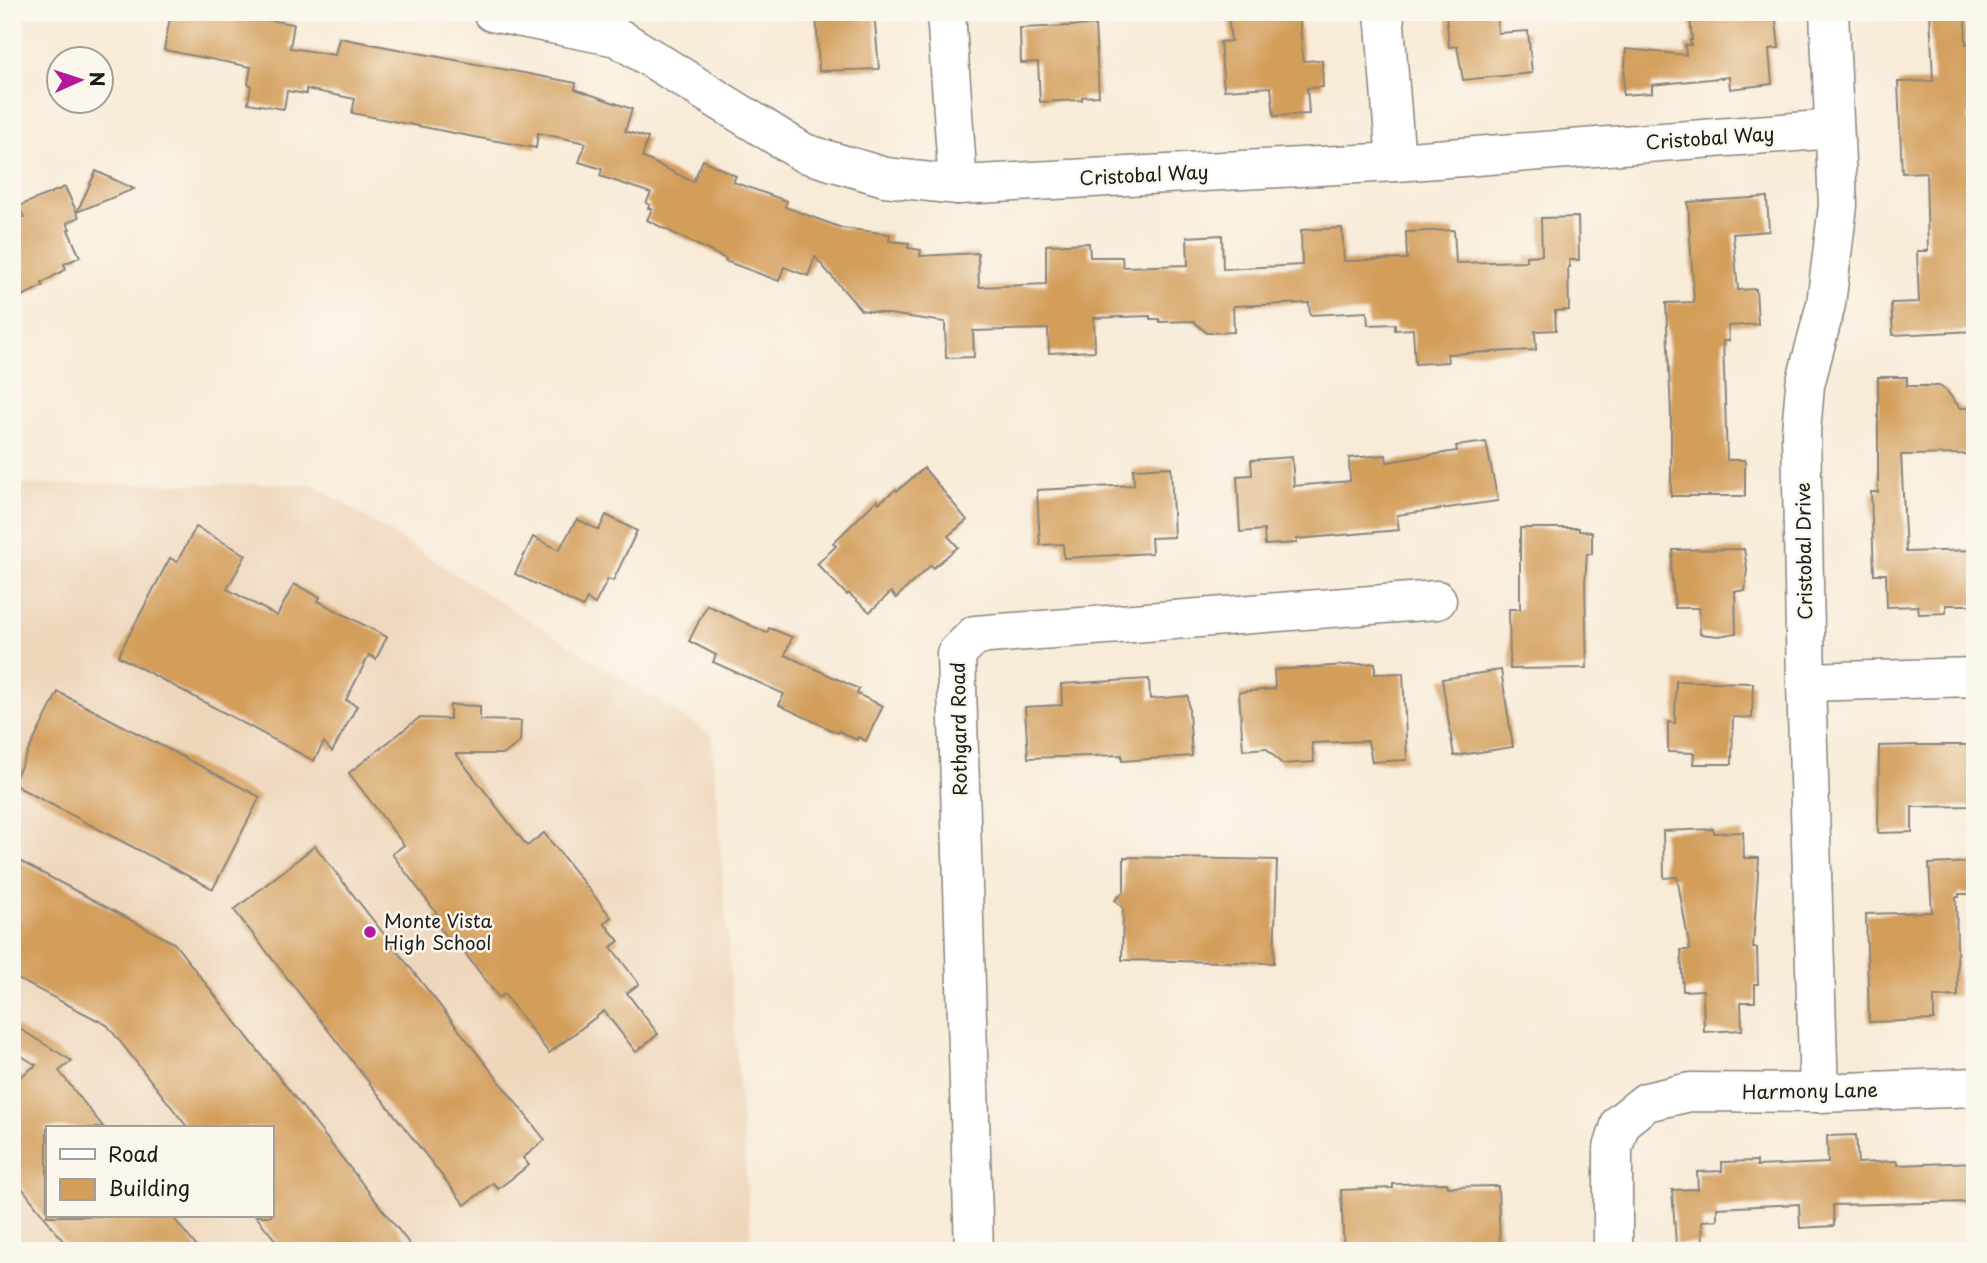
<svg xmlns="http://www.w3.org/2000/svg" width="1987" height="1263" font-family="'Playpen Sans',sans-serif">
  <style>
    .built { fill: #eed6bb; fill-rule: evenodd }
    .building { fill: #d39d5a }
    .lines { fill: none; stroke-linecap: round; stroke-linejoin: round }
    .minor-casing { stroke: #8a847a; stroke-width: 41 }
    .minor { stroke: #fff; stroke-width: 38 }
    .poi-dot { fill: #b5179e; stroke: #fbf7ec; stroke-width: 2.5 }
    .labels { text-anchor: middle; stroke-width: 5; stroke-linejoin: round; paint-order: stroke }
    .street-label { font-size: 19px; fill: #1c1c1c; stroke: #fbf7ec }
    .poi-label { font-size: 19px; fill: #1c1c1c; stroke: #fbf7ec; text-anchor: start }
  </style>
  <rect width="100%" height="100%" fill="#fbf7ec"/>
  <filter id="ink" filterUnits="userSpaceOnUse"><feTurbulence type="fractalNoise" baseFrequency=".0143" numOctaves="2"/><feDisplacementMap in="SourceGraphic" scale="14" xChannelSelector="R" yChannelSelector="G"/><feConvolveMatrix kernelMatrix="1 2 1 2 8 2 1 2 1" color-interpolation-filters="sRGB"/></filter>
  <filter id="wash" filterUnits="userSpaceOnUse"><feTurbulence type="fractalNoise" baseFrequency=".00686" numOctaves="4" result="noise"/><feDisplacementMap in="SourceGraphic" scale="28" xChannelSelector="R" yChannelSelector="G"/><feGaussianBlur stdDeviation="1.57" result="paint"/><feColorMatrix in="noise" values="0 0 0 0 0 0 0 0 0 0 0 0 0 0 0 0 0 1.4 0 .05"/><feComposite in="paint" operator="in"/></filter>
  <g filter="url(#wash)">
    <rect width="100%" height="100%" fill="#f8ebd8"/>
    <!-- built -->
    <path class="built" d="M12 484H313L712 735 752 1251H12ZM47 1128H271V1216H47Z"/>
    <g id="blocks">
      <!-- building -->
      <g class="building">
        <path d="M171 12H235V15L294 24 290 48 335 55 339 38 576 83 575 89 632 109 625 131 648 138 642 157 693 182 703 160 736 176 733 182 787 201 785 207 842 228 890 234 889 241 909 243 908 248 921 250 920 256 978 253 979 287 1046 284V245L1089 243 1090 257H1122L1123 267 1188 265 1187 237 1222 235 1223 269 1302 265 1301 230 1342 228 1344 261 1407 259 1406 232 1454 230 1456 263 1526 261V256L1542 255 1541 218 1578 217 1579 260H1569L1570 267H1568L1569 310 1555 311 1556 330 1535 331 1536 350 1447 354 1448 362 1415 364 1413 329 1395 330V324L1368 325 1367 312 1310 315 1309 303 1233 306 1234 332 1207 333 1193 321 1160 322 1159 319H1150V316L1094 318 1095 351 1049 353 1048 329 973 331 974 357 946 358 945 322 861 310 815 257 808 276 784 267 779 281 725 261 726 259 647 220 652 209 648 208 650 205 646 203 651 193 600 176 602 169 579 162 586 143 538 133 536 148 474 137 352 113 355 99 306 89V94L287 91 284 109 248 103 251 85 248 84 251 67 164 50Z"/>
        <path d="M816 12H874L879 69 819 71Z"/>
        <path d="M1228 12H1299L1303 61 1322 60 1323 87 1307 88 1309 114 1274 116 1271 87 1224 90 1220 42 1231 41Z"/>
        <path d="M1446 12H1497L1498 33 1528 31 1532 73 1463 80 1457 46 1449 47Z"/>
        <path d="M1747 12H1775L1779 48 1769 49 1772 84 1730 89 1729 77 1652 85V93L1623 95 1626 49 1686 55 1685 45H1691L1690 40H1692L1690 18Z"/>
        <path d="M1930 12H1965L1966 44 1975 43V115L1968 116 1973 248H1975V331L1893 335 1891 303 1919 302 1917 251H1928L1926 172 1902 173 1898 82 1933 81Z"/>
        <path d="M1095 25 1099 96 1082 97V100L1040 102 1038 62 1021 63 1020 28Z"/>
        <path d="M96 171 134 189 77 212Z"/>
        <path d="M65 187 79 217 67 223 70 229 68 230 80 257 64 264 66 269 42 283 43 286 12 301V223L24 217 19 206Z"/>
        <path d="M1767 197 1769 231 1733 234 1738 290 1756 289 1758 324 1728 326 1729 341H1723L1727 460H1745V496H1671V414L1666 303 1694 302 1688 202Z"/>
        <path d="M1878 377H1907V386H1939L1946 390 1960 408H1975V454L1901 455 1906 552 1975 550V605H1946V613L1919 614 1918 606 1887 607 1886 574H1874L1871 492H1878Z"/>
        <path d="M1486 442 1498 501 1397 515 1399 530 1297 539V543L1265 545 1264 530 1240 532 1237 476 1252 475 1251 460 1292 457 1294 486 1350 481 1349 458 1386 455 1387 462 1457 451 1456 446Z"/>
        <path d="M1171 467 1174 537 1151 538 1152 553 1064 558 1063 544 1040 545 1037 490 1134 485 1133 469Z"/>
        <path d="M924 468 967 520 948 536 958 547 933 568 931 565 896 598 891 592 870 612 848 593 847 595 817 564 836 546 833 543 877 500 879 503 896 489 897 491Z"/>
        <path d="M606 515 637 531 613 581 608 579 595 604 587 599 583 607 515 574 533 537 559 550 577 519 599 530Z"/>
        <path d="M196 527 246 555 227 589 277 616 294 584 320 597 318 601 387 637 376 659 369 655 346 700 357 706 332 752 324 742 314 761 118 656 170 558 177 562Z"/>
        <path d="M1520 528H1579V531L1592 532V554H1587L1585 583 1587 668 1510 669 1509 609H1520Z"/>
        <path d="M1744 549 1747 569 1745 591H1735L1736 633 1719 636 1700 634 1699 608H1675L1671 570 1673 550Z"/>
        <path d="M707 605 767 633 769 628 792 637 785 655 859 689 857 694 883 706 866 741 858 737 857 740 839 731 838 733 779 705 784 694 713 662 716 655 689 641Z"/>
        <path d="M1375 663V674L1403 673 1407 760 1372 762 1368 741 1312 743 1314 762 1282 764 1266 748 1243 750 1239 692 1275 689 1274 670Z"/>
        <path d="M1501 670 1513 747 1454 756 1442 679Z"/>
        <path d="M1149 679 1150 699 1188 696 1192 756 1122 761V755L1028 758 1025 707 1062 705 1061 684Z"/>
        <path d="M1676 681 1753 683 1752 718 1733 717 1732 764H1693L1694 753 1668 752V722L1675 723Z"/>
        <path d="M58 692 260 797 213 889 12 784Z"/>
        <path d="M450 705 480 706V720L521 721 520 742 504 754H456L527 846 544 833 611 917 604 923 619 941 611 947 639 984 627 993 658 1034 636 1052 604 1011 549 1053 504 994 499 998 461 948 457 951 433 919 438 915 392 854 404 845 349 773 419 718 450 719Z"/>
        <path d="M1916 745H1975V806L1912 807V832L1878 833 1879 746Z"/>
        <path d="M1713 829 1714 833 1743 832 1744 858H1759L1753 948H1757L1758 984H1755V1002H1741L1742 1030 1704 1032 1703 990 1683 991 1681 950H1690L1677 877 1664 878 1663 831Z"/>
        <path d="M315 846 545 1140 523 1158 529 1165 498 1189 493 1183 465 1205 234 910Z"/>
        <path d="M12 857 174 943 415 1251H284L256 1216H271V1128H188L107 1025 12 976Z"/>
        <path d="M1124 857 1277 860 1274 963 1122 960 1123 908 1115 900 1124 891Z"/>
        <path d="M1975 862V894H1959V897H1956L1958 996 1934 997V1020L1869 1022 1866 914 1932 912 1929 864Z"/>
        <path d="M12 1024 72 1061 59 1071 104 1128H47V1216H172L200 1251H71L12 1175V1083L36 1065 12 1050Z"/>
        <path d="M1856 1135 1858 1163 1897 1161 1898 1165 1975 1162V1202L1833 1205 1834 1226 1800 1228 1799 1204 1717 1208V1220L1702 1221 1703 1243 1676 1244 1672 1190 1698 1189 1697 1172 1722 1171V1162L1757 1161V1166L1828 1163 1827 1136Z"/>
        <path d="M1447 1183 1448 1187 1498 1186 1500 1251H1344L1341 1190 1393 1188V1184Z"/>
      </g>
    </g>
  </g>
  <g filter="url(#ink)">
    <use href="#blocks" fill-opacity="0" stroke="#8a847a" stroke-width="2"/>
    <g class="lines">
      <!-- minor casing -->
      <g class="minor-casing">
        <g id="minor">
          <path d="M492 12 617 37 804 153 885 177 958 185 1396 162 1834 129"/>
          <path d="M946 12 958 185"/>
          <path d="M1384 12 1396 162"/>
          <path d="M1806 682 1975 677"/>
          <path d="M1819 1093 1806 682 1801 432 1805 385 1826 304 1838 205 1829 12"/>
          <path d="M974 1251 956 654 975 635 1437 600"/>
          <path d="M1613 1251V1148L1621 1122 1646 1102 1690 1092 1819 1093 1975 1087"/>
        </g>
      </g>
      <!-- minor -->
      <use href="#minor" class="minor"/>
    </g>
  </g>
  <!-- markers -->
  <circle class="poi-dot" cx="370" cy="932" r="7"/>
  <g class="labels">
    <!-- street labels -->
    <g class="street-label">
      <text transform="translate(1710 138) rotate(-4)" y="7">Cristobal Way</text>
      <text transform="translate(1144 175) rotate(-3)" y="7">Cristobal Way</text>
      <text transform="translate(1804 551) rotate(-91)" y="7">Cristobal Drive</text>
      <text transform="translate(959 729) rotate(-91)" y="7">Rothgard Road</text>
      <text transform="translate(1810 1091) rotate(-1)" y="7">Harmony Lane</text>
    </g>
    <!-- poi labels -->
    <g class="poi-label">
      <text x="384" y="928">Monte Vista<tspan x="384" dy="22">High School</tspan></text>
    </g>
  </g>
  <!-- margin -->
  <rect width="1987" height="1263" fill="none" stroke="#fbf7ec" stroke-width="42"/>
  <!-- legend -->
  <rect x="46" y="1126" width="228" height="91" fill="#fbf7ec" stroke="#a29f99" stroke-width="2"/>
  <rect x="60" y="1149" width="35" height="10" fill="#ffffff" stroke="#a29f99" stroke-width="2"/>
  <text x="108" y="1162" font-size="21" fill="#1c1c1c">Road</text>
  <rect x="60" y="1179" width="35" height="21" fill="#d39d5a" stroke="#a29f99" stroke-width="2"/>
  <text x="108" y="1196" font-size="21" fill="#1c1c1c">Building</text>
  <!-- north arrow -->
  <g transform="translate(80 80) rotate(87)"><circle r="33" fill="#fbf7ec" stroke="#a29f99" stroke-width="2"/>
  <path d="M0-5L12 26L0 18L-12 26Z" fill="#b5179e"/>
  <text y="-10" font-size="19" font-weight="bold" text-anchor="middle" fill="#1c1c1c">N</text>
  </g>
</svg>
